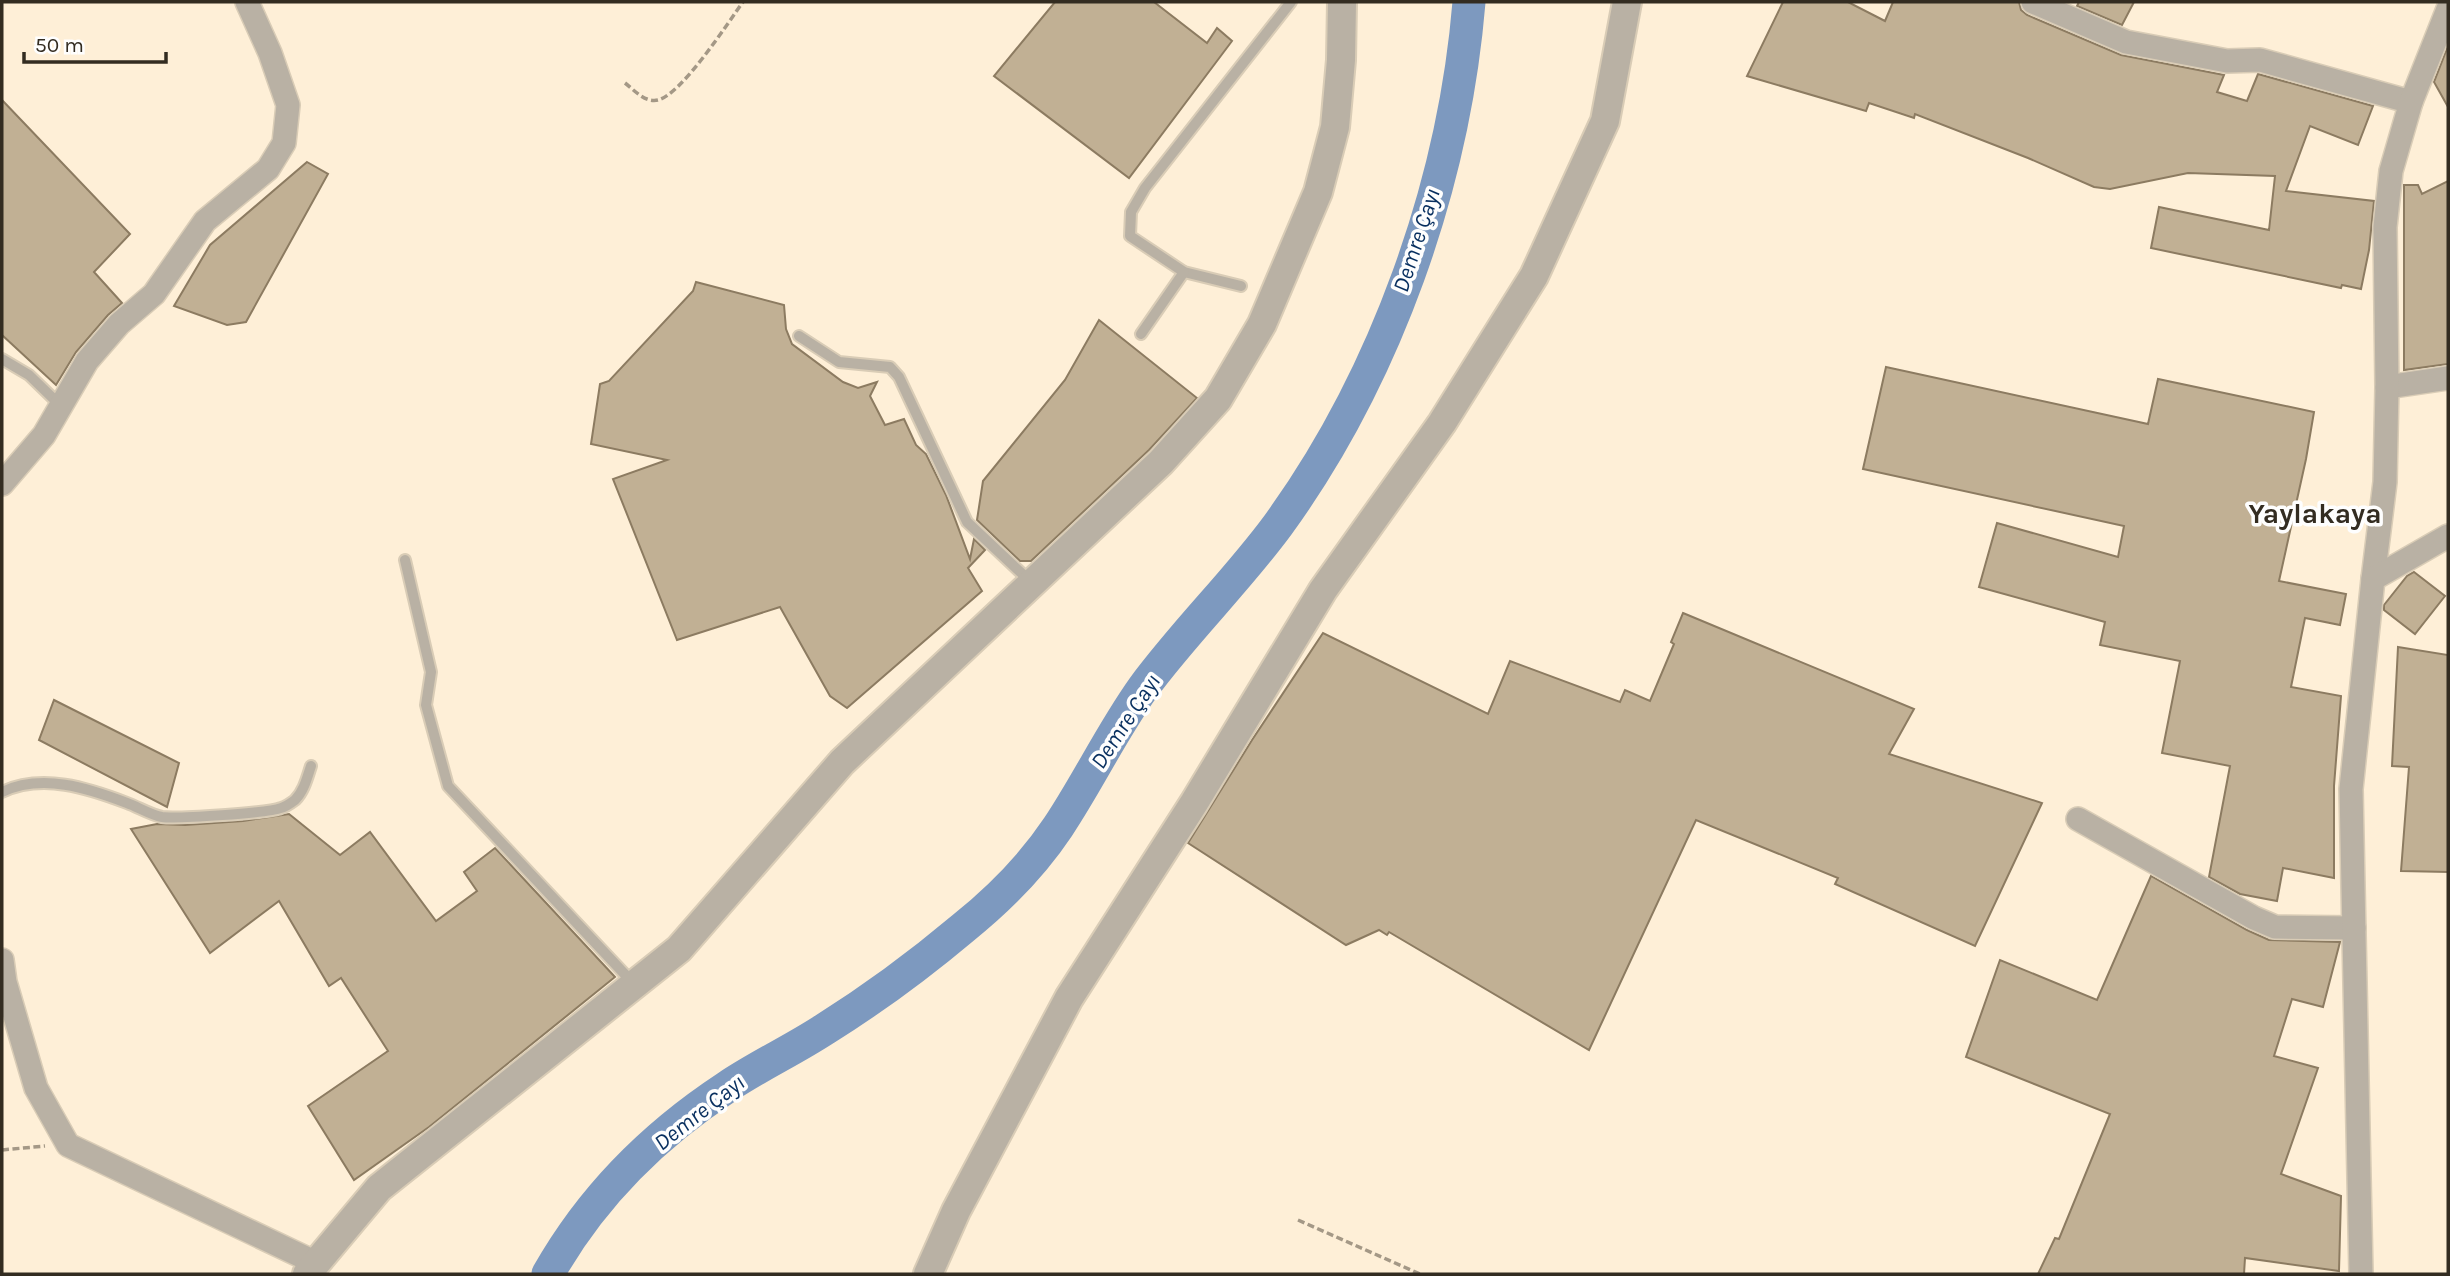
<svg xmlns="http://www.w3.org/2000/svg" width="2450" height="1276" font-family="Karla,sans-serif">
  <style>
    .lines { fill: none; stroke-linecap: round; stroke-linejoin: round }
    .river { stroke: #7d99bf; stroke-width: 33 }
    .building { fill: #c1b094; stroke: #8c7b61; stroke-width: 2 }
    .service-casing { stroke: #d9ccb6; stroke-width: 14 }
    .minor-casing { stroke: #d9ccb6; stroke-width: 26 }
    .tertiary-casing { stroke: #d9ccb6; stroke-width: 32 }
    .path { stroke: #a49886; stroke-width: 3.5; stroke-dasharray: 7 3.5; stroke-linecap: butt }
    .service { stroke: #b9b1a4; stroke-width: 10 }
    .minor { stroke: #b9b1a4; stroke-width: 23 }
    .tertiary { stroke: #b9b1a4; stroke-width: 28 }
    .labels { text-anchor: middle; stroke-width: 7; stroke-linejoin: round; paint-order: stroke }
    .water-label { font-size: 23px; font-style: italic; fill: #082f5f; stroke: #fefefe }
    .district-label { font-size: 28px; font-weight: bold; fill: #332c21; stroke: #fefefe }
  </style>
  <rect width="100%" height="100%" fill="#feefd7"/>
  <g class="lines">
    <!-- river -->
    <path class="river" d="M548 1274C591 1198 654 1135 727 1087 758 1066 793 1050 825 1029 873 999 919 965 963 928 999 899 1032 866 1058 827 1088 782 1111 733 1143 688 1185 631 1236 582 1278 525 1386 376 1454 184 1469 2"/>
  </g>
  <!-- building -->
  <g class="building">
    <path d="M1055 2H1154L1207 43 1217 28 1232 41 1129 178 994 76Z"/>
    <path d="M1783 2H1848L1885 21 1893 2H2019L2021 10 2027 15 2121 55 2224 75 2217 92 2247 101 2258 74 2373 106 2358 145 2310 126 2286 191 2374 201 2369 250 2361 289 2342 285 2341 288 2151 248 2159 207 2269 230 2275 176 2188 173 2110 189 2094 187 2028 158 1915 114 1914 118 1869 103 1866 111 1747 76Z"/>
    <path d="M2079 2H2134L2122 25 2077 6Z"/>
    <path d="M2448 46V107L2434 82Z"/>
    <path d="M2 100 130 234 94 272 122 303 108 315 76 352 56 385 2 335Z"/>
    <path d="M307 162 328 174 246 322 227 325 174 306 210 245Z"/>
    <path d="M2448 181V364L2404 370V185H2418L2422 194Z"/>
    <path d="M696 282 784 305 786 329 792 344 843 382 858 388 877 382 870 396 885 425 904 419 916 445 926 454 946 495 970 559 974 539 985 550 968 568 982 591 847 708 830 696 780 607 677 640 613 479 667 460 591 444 600 384 609 381 693 291Z"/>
    <path d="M1099 320 1197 398 1149 450 1031 561H1020L977 520 983 481 1065 380Z"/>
    <path d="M1886 367 2148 424 2158 379 2314 412 2306 459 2279 581 2346 594 2340 625 2305 618 2291 687 2341 696 2334 786V878L2283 868 2277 901 2240 894 2209 877 2230 766 2162 753 2180 661 2100 645 2105 622 1979 587 1997 523 2118 557 2124 526 1863 469Z"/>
    <path d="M2414 572 2445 596 2415 634 2384 610V605L2407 576Z"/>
    <path d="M1683 613 1914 709 1889 754 2042 803 1975 946 1835 884 1838 878 1696 820 1589 1050 1389 932 1387 935 1379 930 1346 945 1188 843 1252 740 1323 633 1488 714 1510 661 1620 702 1625 690 1650 701 1674 644 1671 642Z"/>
    <path d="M2398 647 2448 655V872L2401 871 2409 767 2392 766Z"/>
    <path d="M54 700 179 763 167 807 39 740Z"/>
    <path d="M289 814 340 855 370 832 436 921 477 891 464 872 495 848 615 977 429 1127 354 1180 308 1106 388 1051 341 978 329 986 279 901 210 953 131 829 157 824 185 825 243 821Z"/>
    <path d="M2151 876 2247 930 2269 940 2340 942 2323 1007 2292 999 2274 1056 2318 1068 2281 1174 2341 1196 2339 1271 2245 1258 2244 1274H2038L2055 1238 2059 1239 2110 1114 1966 1057 2000 960 2097 1000Z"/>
  </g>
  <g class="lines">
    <!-- service casing -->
    <g class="service-casing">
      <g id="service">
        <path d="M1241 286 1184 272 1130 236 1131 212 1145 188 1291 2"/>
        <path d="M1141 334 1184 272"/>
        <path d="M799 336 839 362 890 367 899 377 967 522 1032 583"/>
        <path d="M2 359 29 375 61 406"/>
        <path d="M405 560 431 672 426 705 448 786 634 984"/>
        <path d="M2 792C42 773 88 788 127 803 138 807 151 815 162 817 176 819 269 813 281 808 285 807 291 803 295 800 304 791 307 778 311 766"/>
      </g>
    </g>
    <!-- minor casing -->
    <g class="minor-casing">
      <g id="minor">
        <path d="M2033 2 2126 42 2227 61 2260 60 2411 102"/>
        <path d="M2387 387 2448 378"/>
        <path d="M2 484 44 435 87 361 119 324 154 294 205 221 268 169 284 143 288 105 270 53 247 2"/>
        <path d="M2373 579 2385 482 2387 387 2385 227 2391 171 2411 102 2448 9"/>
        <path d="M2078 819 2254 918 2275 927 2354 928"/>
        <path d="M2 960 5 982 36 1088 68 1145 316 1263"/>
        <path d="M2361 1274 2351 789 2373 579 2448 536"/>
      </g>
    </g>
    <!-- tertiary casing -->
    <g class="tertiary-casing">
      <g id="tertiary">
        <path d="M307 1274 379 1188 679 949 842 762 1161 462 1218 399 1262 324 1318 192 1335 127 1341 60 1342 2"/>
        <path d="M928 1274 956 1211 1069 998 1194 803 1323 590 1442 423 1534 276 1605 121 1627 2"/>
      </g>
    </g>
    <!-- path -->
    <g class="path">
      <path d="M625 83C634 90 645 103 658 100 682 94 727 24 743 2"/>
      <path d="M2 1150 45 1146"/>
      <path d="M1298 1220 1420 1274"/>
    </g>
    <!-- service -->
    <use href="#service" class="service"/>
    <!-- minor -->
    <use href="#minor" class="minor"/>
    <!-- tertiary -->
    <use href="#tertiary" class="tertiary"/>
  </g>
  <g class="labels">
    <!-- water labels -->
    <g class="water-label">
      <text transform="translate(1416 240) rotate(-72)" y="8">Demre Çayı</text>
      <text transform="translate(1125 721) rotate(-57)" y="8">Demre Çayı</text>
      <text transform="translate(699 1112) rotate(-38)" y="8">Demre Çayı</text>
    </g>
    <!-- district labels -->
    <g class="district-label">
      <text x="2315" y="523">Yaylakaya</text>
    </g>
  </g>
  <!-- border -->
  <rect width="2450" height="1276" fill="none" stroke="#332c21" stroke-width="7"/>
  <!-- scale -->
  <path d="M24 52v10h142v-10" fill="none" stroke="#332c21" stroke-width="3.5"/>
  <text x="35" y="52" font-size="21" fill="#332c21" stroke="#fefefe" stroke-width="5" paint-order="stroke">50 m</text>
</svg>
